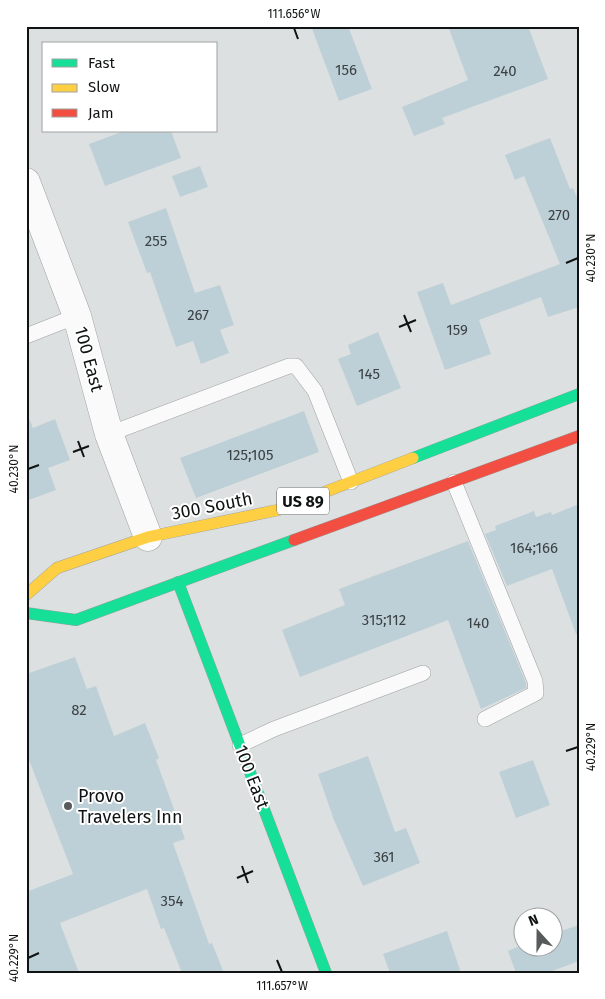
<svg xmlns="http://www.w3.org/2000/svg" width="605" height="999" font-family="'Fira Sans',sans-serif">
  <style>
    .building { fill: #bed0d7 }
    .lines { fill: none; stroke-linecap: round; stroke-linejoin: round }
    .lane-casing { stroke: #9ea2a2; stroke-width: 16 }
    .street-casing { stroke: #9ea2a2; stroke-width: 29 }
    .fast-casing { stroke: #9ea2a2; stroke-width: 12 }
    .slow-casing { stroke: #9ea2a2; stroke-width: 12 }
    .jam-casing { stroke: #9ea2a2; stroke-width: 12 }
    .lane { stroke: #fafafa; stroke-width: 15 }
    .street { stroke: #fafafa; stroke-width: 28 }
    .fast { stroke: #16e098; stroke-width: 11 }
    .slow { stroke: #ffcf43; stroke-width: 11 }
    .jam { stroke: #f24e42; stroke-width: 11 }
    .ticks { fill: none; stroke: #101313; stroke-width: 2 }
    .poi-dot { fill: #575b5b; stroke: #fff; stroke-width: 2 }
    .labels { text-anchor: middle; stroke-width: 4; stroke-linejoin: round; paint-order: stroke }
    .number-label { font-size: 15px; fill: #3c4244 }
    .shield { fill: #fff; stroke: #585a5a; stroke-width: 1 }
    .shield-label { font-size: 16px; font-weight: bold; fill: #101313 }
    .street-label { font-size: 18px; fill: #101313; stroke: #fff }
    .poi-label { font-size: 18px; fill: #101313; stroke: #fff; text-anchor: start }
    .neatline { fill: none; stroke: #101313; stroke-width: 2 }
    .ticks-label { font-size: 12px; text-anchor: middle; fill: #101313 }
  </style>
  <rect width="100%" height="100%" fill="#dce0e0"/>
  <!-- building -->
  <g class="building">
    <path d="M311 26H348L372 89 339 101Z"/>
    <path d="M448 26H528L548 79 442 118 445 124 414 136 402 107 468 80Z"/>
    <path d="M124 131H171L181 158 105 186 89 144Z"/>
    <path d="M550 138 570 189 573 188 579 202V307L548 317 541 297 479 320 491 354 445 370 417 292 443 283 451 305 560 264 524 176 515 180 505 155Z"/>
    <path d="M200 166 208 187 180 197 172 176Z"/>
    <path d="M166 208 195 293 220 285 234 325 220 330 229 353 201 364 193 341 176 347 150 272 147 273 128 222Z"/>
    <path d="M378 332 401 388 357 406 338 359 351 354 348 345Z"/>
    <path d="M304 411 319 452 196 498 180 458Z"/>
    <path d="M26 416H28L33 428 55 419 70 460 48 468 56 490 26 501Z"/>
    <path d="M579 504V633L576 634 552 569 507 586 485 534 496 530 495 526 534 511 536 517 551 512 552 515Z"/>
    <path d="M468 541 526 683V688L481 709 448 620 300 677 282 630 345 605 339 589Z"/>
    <path d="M75 657 87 689 96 686 114 736 145 723 159 758 156 760 185 839 173 843 209 944 212 943 224 973H182L164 928 161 929 147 889 60 923 79 973H30L26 964V892L73 874 26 752V674Z"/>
    <path d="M368 756 395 832 406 828 420 863 363 886 334 820 318 774Z"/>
    <path d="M533 760 550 805 516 818 499 772Z"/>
    <path d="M579 925V961L547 973H516L508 951 522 945 552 946V934Z"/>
    <path d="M447 931 461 973H390L383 954Z"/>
  </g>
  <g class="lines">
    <!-- lane casing -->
    <g class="lane-casing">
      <g id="lane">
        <path d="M26 336 77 316"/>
        <path d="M109 434 289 366H296L315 391 351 482"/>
        <path d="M454 482 535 681 536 693 485 719"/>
        <path d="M240 745 274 729 423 673"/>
      </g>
    </g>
    <!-- street casing -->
    <g class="street-casing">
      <path id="street" d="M26 182 77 316 109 434 148 537"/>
    </g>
    <!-- fast casing -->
    <g class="fast-casing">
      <g id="fast">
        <path d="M413 458 579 394"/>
        <path d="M178 582 326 973"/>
        <path d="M26 613 76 620 294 540"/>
      </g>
    </g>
    <!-- slow casing -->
    <g class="slow-casing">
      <path id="slow" d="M26 595 57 568 148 537 278 510 413 458"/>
    </g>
    <!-- jam casing -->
    <g class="jam-casing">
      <path id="jam" d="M294 540 579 436"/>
    </g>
    <!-- lane -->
    <use href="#lane" class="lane"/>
    <!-- street -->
    <use href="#street" class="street"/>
    <!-- fast -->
    <use href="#fast" class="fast"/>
    <!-- slow -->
    <use href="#slow" class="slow"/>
    <!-- jam -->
    <use href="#jam" class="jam"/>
  </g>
  <!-- ticks -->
  <path class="ticks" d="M294 28 298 39M566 263 578 258M404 315 411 332M399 327 416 320M78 441 84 457M73 452 89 446M28 469 39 465M566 751 578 747M242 866 248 883M237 878 253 871M28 958 39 953M277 960 282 972"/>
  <!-- markers -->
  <circle class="poi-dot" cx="68" cy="806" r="5"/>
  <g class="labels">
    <!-- number labels -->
    <g class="number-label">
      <text x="346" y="75">156</text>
      <text x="505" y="76">240</text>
      <text x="559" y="220">270</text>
      <text x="156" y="246">255</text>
      <text x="198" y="320">267</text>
      <text x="457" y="335">159</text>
      <text x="369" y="379">145</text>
      <text x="250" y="460">125;105</text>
      <text x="534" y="553">164;166</text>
      <text x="384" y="625">315;112</text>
      <text x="478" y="628">140</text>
      <text x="79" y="715">82</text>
      <text x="384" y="862">361</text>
      <text x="172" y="906">354</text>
    </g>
    <!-- shield labels -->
    <rect class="shield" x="277" y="487.5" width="52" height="27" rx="4"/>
    <g class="shield-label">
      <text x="303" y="507">US 89</text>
    </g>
    <!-- street labels -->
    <g class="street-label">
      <text transform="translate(89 359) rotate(75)" y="6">100 East</text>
      <text transform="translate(212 506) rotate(-11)" y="6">300 South</text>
      <text transform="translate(252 777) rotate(69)" y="6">100 East</text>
    </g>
    <!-- poi labels -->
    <g class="poi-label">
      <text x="78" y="802">Provo<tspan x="78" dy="21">Travelers Inn</tspan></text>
    </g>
  </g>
  <!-- border -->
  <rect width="605" height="999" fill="none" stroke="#ffffff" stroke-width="55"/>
  <!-- legend -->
  <rect x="42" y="42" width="175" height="90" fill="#ffffff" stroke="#9fa1a1"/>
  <rect x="52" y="59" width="25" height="8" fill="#16e098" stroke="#9fa1a1"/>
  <text x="88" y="68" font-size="15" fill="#101313">Fast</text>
  <rect x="52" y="84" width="25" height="8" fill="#ffcf43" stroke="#9fa1a1"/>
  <text x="88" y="92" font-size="15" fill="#101313">Slow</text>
  <rect x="52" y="109" width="25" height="8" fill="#f24e42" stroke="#9fa1a1"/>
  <text x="88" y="118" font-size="15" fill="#101313">Jam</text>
  <!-- north arrow -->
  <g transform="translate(538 932) rotate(339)"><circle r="24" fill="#ffffff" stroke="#9fa1a1"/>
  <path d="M0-4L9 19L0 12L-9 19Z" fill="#575b5b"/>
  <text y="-8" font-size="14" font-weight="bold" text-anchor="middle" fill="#101313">N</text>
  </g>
  <rect x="28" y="28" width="550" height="944" class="neatline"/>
  <g class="ticks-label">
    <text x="294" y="18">111.656°W</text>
    <text transform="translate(591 258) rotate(-90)" y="4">40.230°N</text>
    <text transform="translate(14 469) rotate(-90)" y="4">40.230°N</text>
    <text transform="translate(591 747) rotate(-90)" y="4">40.229°N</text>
    <text transform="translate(14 958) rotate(-90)" y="4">40.229°N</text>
    <text x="282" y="990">111.657°W</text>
  </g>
</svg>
